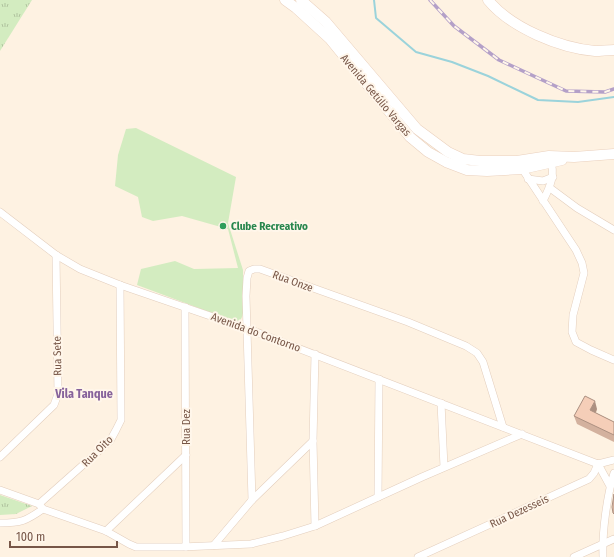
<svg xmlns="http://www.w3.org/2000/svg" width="614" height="557" font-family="'Fira Sans Condensed',sans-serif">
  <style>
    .grass { fill: url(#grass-tufts) }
    .garden { fill: #d3ecc0 }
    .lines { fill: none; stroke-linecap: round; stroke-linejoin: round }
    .stream { stroke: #9bd3db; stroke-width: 2 }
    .minor-casing { stroke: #e3cebd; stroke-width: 8 }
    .secondary-casing { stroke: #ead0bd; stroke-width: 11 }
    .minor { stroke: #fff; stroke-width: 7 }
    .secondary { stroke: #fff; stroke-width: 10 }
    .rail-casing { stroke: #b4a0c8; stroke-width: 3.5 }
    .rail { stroke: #fff6ea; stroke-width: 2; stroke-dasharray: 6; stroke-linecap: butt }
    .wall { fill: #d3b19e }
    .shaded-wall { fill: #ac9081 }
    .building { fill: #f5ceb8; stroke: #ac9081 }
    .leisure-dot { fill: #2e9e5b; stroke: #fff6ea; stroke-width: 1.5 }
    .labels { text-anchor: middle; stroke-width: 4; stroke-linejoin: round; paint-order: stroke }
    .street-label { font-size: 11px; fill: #775647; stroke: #fff6ea }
    .leisure-label { font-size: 11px; font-weight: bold; fill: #27864d; stroke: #fff6ea; text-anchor: start }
    .neighbourhood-label { font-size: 12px; font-weight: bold; fill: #86629b; stroke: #fff6ea }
  </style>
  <defs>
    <pattern id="grass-tufts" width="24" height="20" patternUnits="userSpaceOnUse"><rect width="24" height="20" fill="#d3ecc0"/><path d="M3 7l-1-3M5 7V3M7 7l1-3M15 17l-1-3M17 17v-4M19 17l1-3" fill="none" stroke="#b0c29e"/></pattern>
  </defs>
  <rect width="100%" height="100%" fill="#fef2e2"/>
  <!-- grass -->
  <g class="grass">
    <path d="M0 0H32L0 51Z"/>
    <path d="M0 495 32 506 16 514 0 515Z"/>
  </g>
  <!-- garden -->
  <path class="garden" d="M136 128 236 177 228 223 243 270V313C242 318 241 321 236 322L137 285 141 269 175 261 194 269 238 268 228 229 182 216 153 221 142 217 138 197 115 186 118 155 126 129Z"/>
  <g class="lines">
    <!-- stream -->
    <path class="stream" d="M374 0 376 18 416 52 452 62 488 76 538 100 578 102 614 97"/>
    <!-- minor casing -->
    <g class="minor-casing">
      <g id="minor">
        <path d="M521 167 576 250 582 263 584 273 573 315 572 332 576 342 591 350 614 360"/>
        <path d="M528 179 543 181 553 177"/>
        <path d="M550 188 577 208 614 230"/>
        <path d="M543 201C550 187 556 174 550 159"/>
        <path d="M0 212 56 255 80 269 120 285 251 330 598 464"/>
        <path d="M185 307 186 547"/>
        <path d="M315 354 313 441 315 526"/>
        <path d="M441 403 444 467"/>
        <path d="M0 457 54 405 58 394 56 255"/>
        <path d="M598 464 610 486"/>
        <path d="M598 464 614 460"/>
        <path d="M0 490 39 504 43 509 106 531 129 544 136 547H182L251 544 283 536 315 526 422 477 522 434"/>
        <path d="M378 497 379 379"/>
        <path d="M252 500 246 296 247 278 249 271 254 269H260L408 322 466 346 477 353 483 362 503 427"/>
        <path d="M39 504 110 441 116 430 121 420 120 285"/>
        <path d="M0 523C21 523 26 521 43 509"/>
        <path d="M106 531 186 455"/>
        <path d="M214 545 252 500 313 441"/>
        <path d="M418 557 589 479 594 473 598 464"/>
        <path d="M574 557 614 539"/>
        <path d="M603 557C602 532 607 496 614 473"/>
      </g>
    </g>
    <!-- secondary casing -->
    <g class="secondary-casing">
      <g id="secondary">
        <path d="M285 0 296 8 330 39 410 137 428 152 446 162 467 170 487 171 522 169 562 160"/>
        <path d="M301 0 326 22 417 129 448 152 463 159 480 161H517L549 156 574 157 614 154"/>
        <path d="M488 0C511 28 560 48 595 51 601 51 608 50 614 50"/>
      </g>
    </g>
    <!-- minor -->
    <use href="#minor" class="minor"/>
    <!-- secondary -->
    <use href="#secondary" class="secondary"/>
    <!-- rail casing -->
    <g class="rail-casing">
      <path id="rail" d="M430 0 454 26 499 60 566 91 605 92 614 89"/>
    </g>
    <!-- rail -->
    <use href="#rail" class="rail"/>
  </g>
  <!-- wall -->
  <path class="wall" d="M597 409 596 413 614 422V442L577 424 574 416Z"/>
  <!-- shaded-wall -->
  <path class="shaded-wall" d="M595 401 597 409 593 418 590 410Z"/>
  <!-- building -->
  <g class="building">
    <path d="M585 396 595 401 590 410 614 422V435L574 416Z"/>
    <path d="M614 494V514L613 513 612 507Z"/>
  </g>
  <!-- markers -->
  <circle class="leisure-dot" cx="223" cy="226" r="4"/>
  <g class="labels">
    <!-- street labels -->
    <g class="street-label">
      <text transform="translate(376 95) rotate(50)" y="4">Avenida Getúlio Vargas</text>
      <text transform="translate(293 281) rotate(20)" y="4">Rua Onze</text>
      <text transform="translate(256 332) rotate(20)" y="4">Avenida do Contorno</text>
      <text transform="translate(57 356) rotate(-91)" y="4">Rua Sete</text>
      <text transform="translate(186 427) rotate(-90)" y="4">Rua Dez</text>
      <text transform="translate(97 451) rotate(-45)" y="4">Rua Oito</text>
      <text transform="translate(519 511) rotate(-25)" y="4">Rua Dezesseis</text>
    </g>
    <!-- leisure labels -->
    <g class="leisure-label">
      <text x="231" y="230">Clube Recreativo</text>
    </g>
    <!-- neighbourhood labels -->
    <g class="neighbourhood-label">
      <text x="84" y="398">Vila Tanque</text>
    </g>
  </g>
  <!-- scale -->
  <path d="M10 541v6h107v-6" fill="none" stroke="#775647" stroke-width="2"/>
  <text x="16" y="541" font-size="12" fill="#775647" stroke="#fff6ea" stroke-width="3" paint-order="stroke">100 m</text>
</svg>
